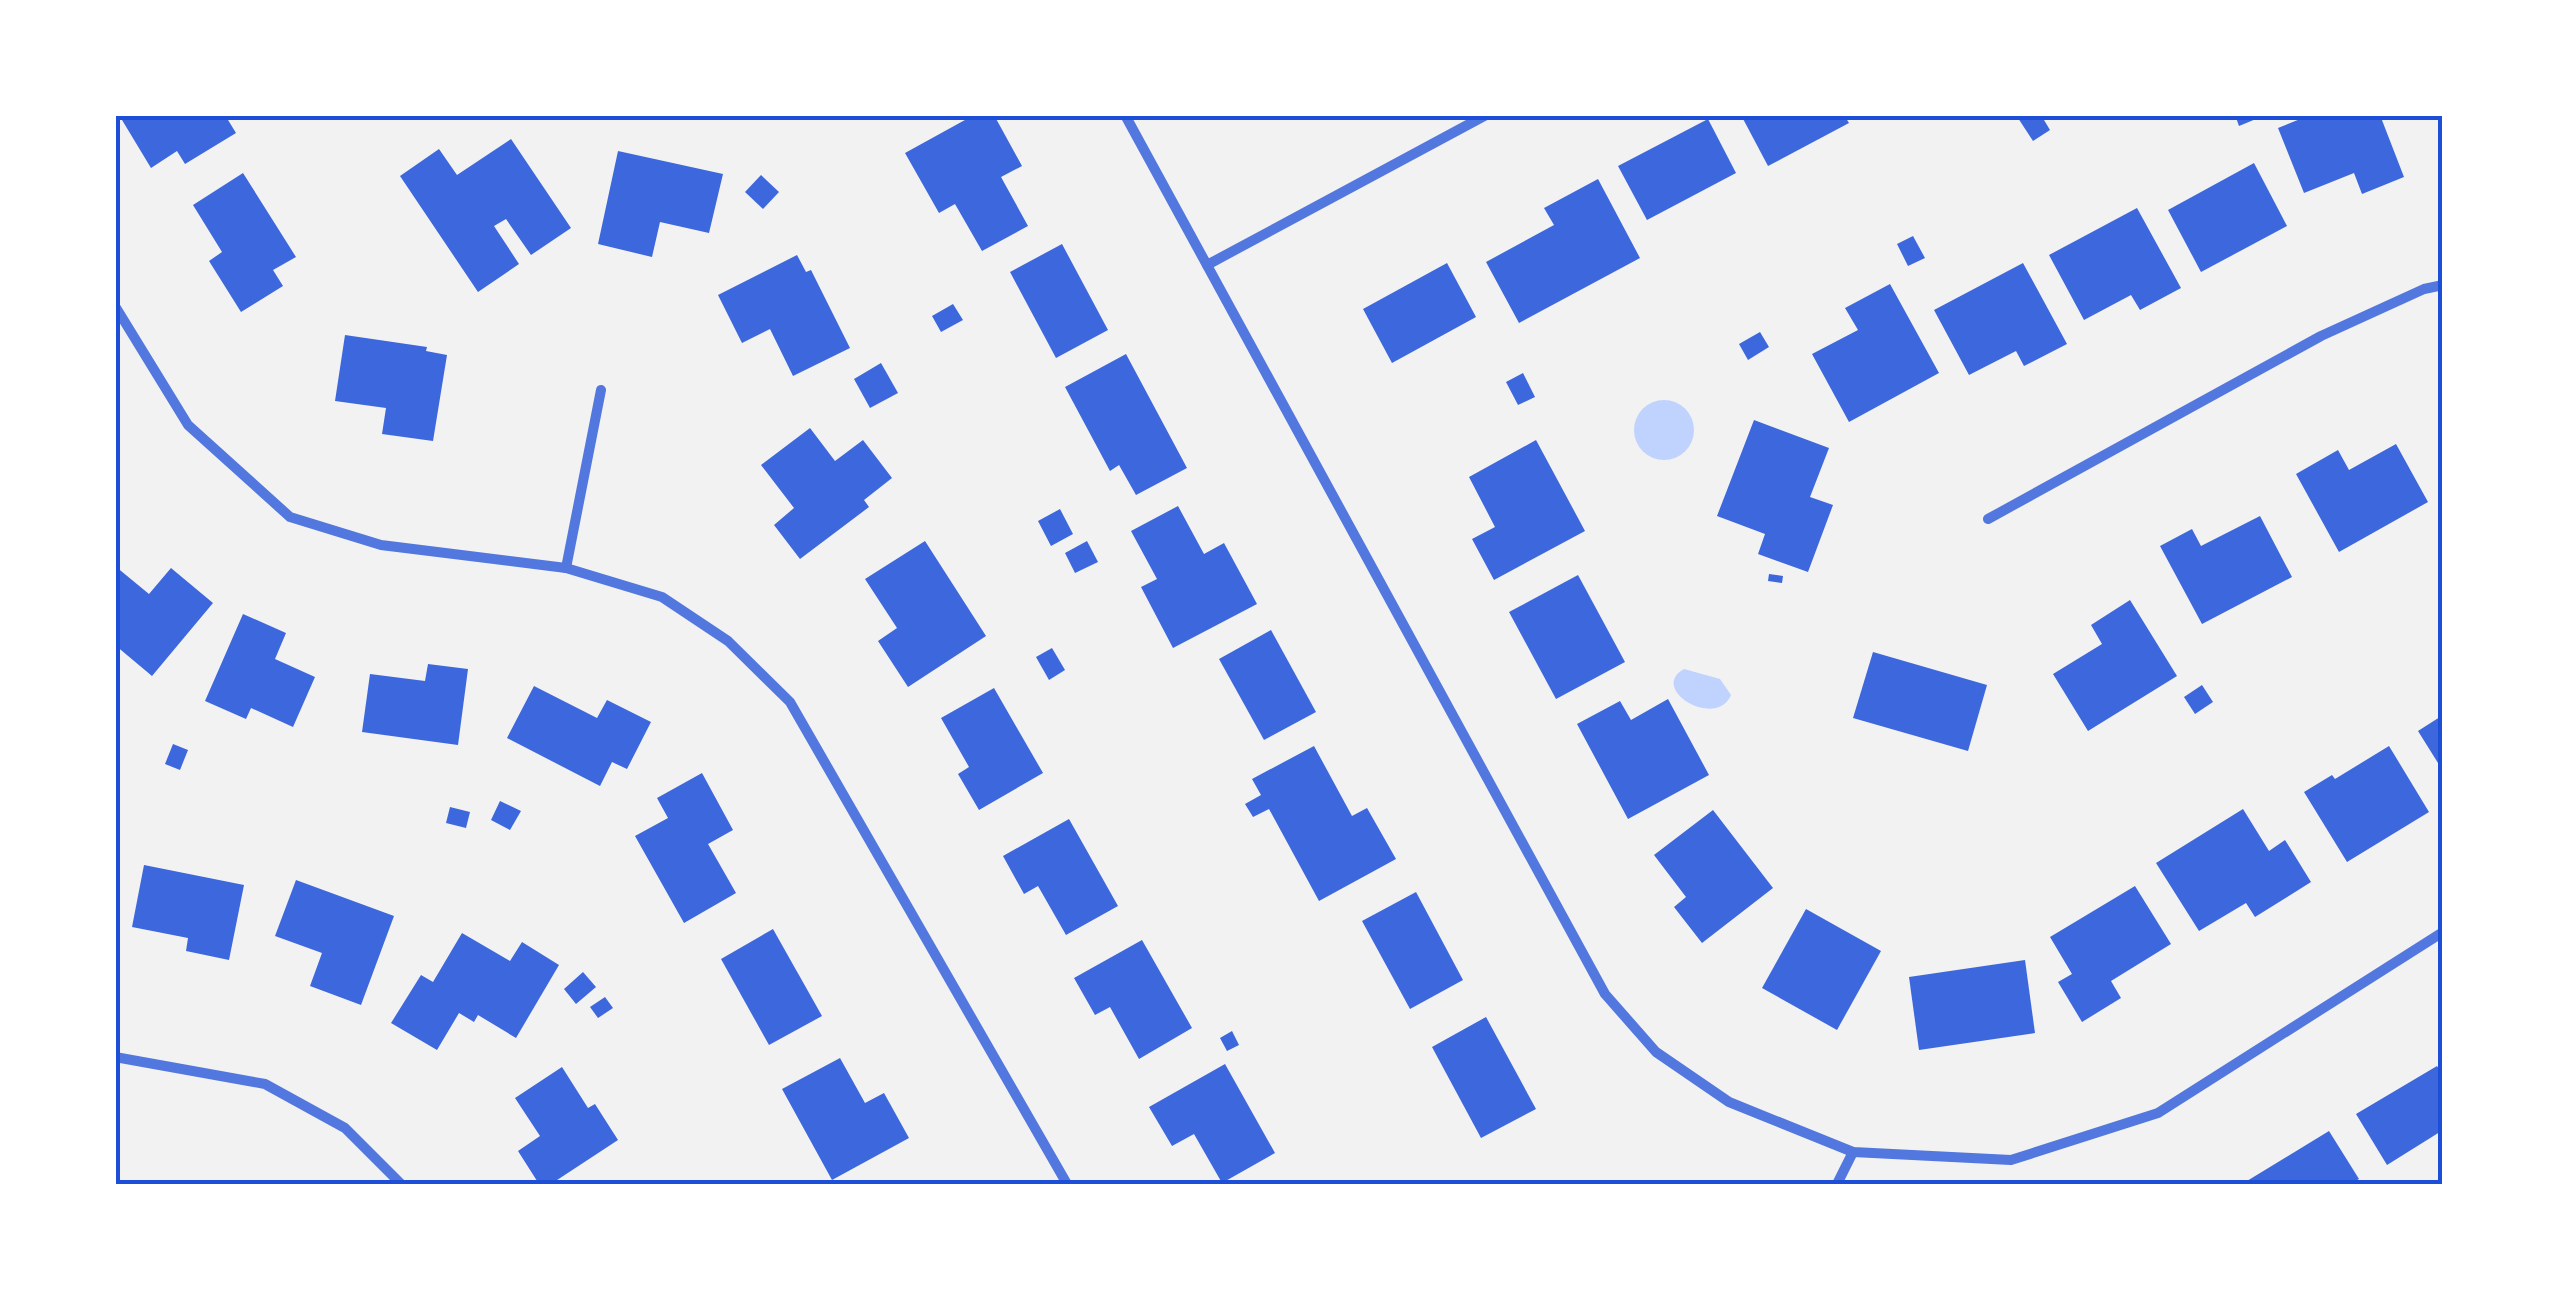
<svg xmlns="http://www.w3.org/2000/svg" width="2558" height="1299" font-family="'PT Sans Narrow',sans-serif">
  <style>
    .water { fill: #bfd3fe }
    .building { fill: #3d67dc }
    .lines { fill: none; stroke-linecap: round; stroke-linejoin: round }
    .minor { stroke: #5277de; stroke-width: 10 }
    .neatline { fill: none; stroke: #1d4ed8; stroke-width: 4 }
  </style>
  <rect width="100%" height="100%" fill="#f2f2f2"/>
  <!-- water -->
  <g class="water">
    <circle cx="1664" cy="430" r="30"/>
    <path d="M1684 669 1720 679 1731 695C1716 730 1648 689 1684 669Z"/>
  </g>
  <!-- building -->
  <g class="building">
    <path d="M119 115H225L236 133 185 164 177 151 151 168Z"/>
    <path d="M974 115H994L1022 166 1001 177 1028 226 982 251 955 204 939 213 905 153Z"/>
    <path d="M1741 115H1844L1849 123 1768 166Z"/>
    <path d="M2023 115H2041L2050 130 2033 141 2018 118Z"/>
    <path d="M2235 115H2254L2256 119 2239 126Z"/>
    <path d="M2310 115H2380L2404 177 2362 194 2354 173 2304 193 2278 128Z"/>
    <path d="M1708 119 1736 173 1647 220 1618 166Z"/>
    <path d="M511 139 571 228 531 255 506 219 494 226 519 264 478 292 400 176 439 149 457 175Z"/>
    <path d="M618 151 723 174 709 233 660 222 652 257 598 244Z"/>
    <path d="M2254 163 2287 226 2201 272 2168 210Z"/>
    <path d="M243 173 296 257 273 270 283 286 241 312 209 261 222 252 193 205Z"/>
    <path d="M761 175 779 192 763 209 745 192Z"/>
    <path d="M1598 179 1640 258 1519 323 1486 262 1554 225 1544 208Z"/>
    <path d="M2137 208 2181 288 2140 310 2131 295 2084 320 2049 255Z"/>
    <path d="M1913 236 1925 258 1908 266 1897 244Z"/>
    <path d="M1062 244 1108 330 1056 358 1010 272Z"/>
    <path d="M797 255 806 272 811 270 850 348 793 376 770 329 742 343 718 295Z"/>
    <path d="M1447 263 1476 317 1392 363 1363 309Z"/>
    <path d="M2023 263 2067 344 2024 366 2016 351 1969 375 1934 310Z"/>
    <path d="M1890 284 1939 373 1849 422 1812 354 1858 330 1845 308Z"/>
    <path d="M953 304 963 320 941 332 932 316Z"/>
    <path d="M1760 332 1769 347 1748 360 1739 344Z"/>
    <path d="M345 335 427 347 426 351 447 355 433 441 382 434 386 408 335 401Z"/>
    <path d="M1126 354 1187 468 1136 495 1119 465 1110 471 1065 387Z"/>
    <path d="M881 363 898 393 870 408 854 379Z"/>
    <path d="M1523 373 1535 397 1518 405 1506 382Z"/>
    <path d="M1754 420 1829 448 1810 497 1833 505 1808 572 1758 554 1765 534 1717 516Z"/>
    <path d="M810 428 835 461 863 440 892 478 864 500 869 507 800 559 774 525 794 508 761 465Z"/>
    <path d="M1536 440 1585 531 1494 580 1472 539 1495 527 1469 477Z"/>
    <path d="M2396 444 2428 502 2339 552 2296 474 2338 450 2349 470Z"/>
    <path d="M1178 506 1204 554 1224 543 1257 604 1173 648 1141 587 1157 579 1131 531Z"/>
    <path d="M1060 509 1073 534 1051 546 1038 521Z"/>
    <path d="M2260 516 2292 577 2202 624 2160 546 2192 529 2201 546Z"/>
    <path d="M925 541 986 636 908 687 878 641 897 628 865 579Z"/>
    <path d="M1087 541 1098 562 1075 573 1065 553Z"/>
    <path d="M115 566 149 594 171 568 213 603 152 676 115 645Z"/>
    <path d="M1769 574 1783 576 1782 583 1768 581Z"/>
    <path d="M1578 575 1625 662 1556 699 1509 612Z"/>
    <path d="M2130 600 2177 676 2088 731 2053 674 2102 644 2091 625Z"/>
    <path d="M243 614 286 633 275 659 315 677 293 727 251 708 246 719 205 701Z"/>
    <path d="M1271 630 1316 712 1264 740 1219 659Z"/>
    <path d="M1052 648 1065 670 1049 680 1036 657Z"/>
    <path d="M1873 652 1987 685 1968 751 1853 718Z"/>
    <path d="M428 664 468 669 458 745 362 732 370 674 425 681Z"/>
    <path d="M2202 685 2213 702 2195 714 2184 697Z"/>
    <path d="M534 686 597 718 607 700 651 722 627 769 612 762 600 786 507 738Z"/>
    <path d="M994 688 1043 773 979 810 958 774 969 767 941 718Z"/>
    <path d="M1668 699 1709 775 1628 819 1577 724 1620 701 1631 720Z"/>
    <path d="M2443 715V771L2418 731Z"/>
    <path d="M173 744 188 750 180 770 165 764Z"/>
    <path d="M1314 746 1352 816 1367 808 1396 859 1319 901 1269 809 1253 817 1245 804 1261 795 1252 779Z"/>
    <path d="M2389 746 2429 812 2347 862 2304 792 2332 775 2335 779Z"/>
    <path d="M702 773 733 830 708 844 736 893 684 923 635 836 668 818 657 798Z"/>
    <path d="M500 801 521 811 510 830 491 820Z"/>
    <path d="M450 807 470 812 466 828 446 823Z"/>
    <path d="M2243 809 2269 851 2285 840 2311 882 2255 917 2246 903 2199 931 2156 863Z"/>
    <path d="M1713 810 1773 888 1702 943 1674 907 1686 897 1654 855Z"/>
    <path d="M1069 819 1118 906 1066 935 1038 886 1024 894 1003 856Z"/>
    <path d="M144 865 244 885 229 960 186 951 188 938 132 927Z"/>
    <path d="M296 880 394 916 361 1005 310 986 322 953 275 936Z"/>
    <path d="M2135 886 2171 944 2111 981 2121 998 2082 1022 2058 982 2072 974 2050 937Z"/>
    <path d="M1416 892 1463 980 1410 1009 1362 921Z"/>
    <path d="M1806 909 1881 951 1837 1030 1762 988Z"/>
    <path d="M773 929 822 1016 769 1045 721 959Z"/>
    <path d="M462 933 510 961 522 942 559 965 516 1038 478 1015 474 1022 459 1013 437 1050 391 1023 421 975 433 982Z"/>
    <path d="M1142 940 1192 1028 1139 1059 1110 1007 1095 1015 1074 978Z"/>
    <path d="M2025 960 2035 1033 1919 1050 1909 977Z"/>
    <path d="M583 972 596 987 576 1004 564 989Z"/>
    <path d="M605 997 613 1008 598 1018 590 1007Z"/>
    <path d="M1486 1017 1536 1109 1481 1138 1432 1047Z"/>
    <path d="M1232 1031 1239 1045 1227 1051 1220 1038Z"/>
    <path d="M840 1058 865 1103 884 1093 909 1138 832 1180 782 1089Z"/>
    <path d="M1225 1064 1275 1153 1222 1183 1194 1134 1172 1146 1149 1107Z"/>
    <path d="M2437 1066 2443 1076V1130L2387 1165 2356 1114Z"/>
    <path d="M562 1067 588 1108 595 1104 618 1140 551 1184H539L518 1151 540 1136 515 1098Z"/>
    <path d="M2329 1131 2359 1179 2350 1184H2242Z"/>
  </g>
  <g class="lines">
    <!-- minor -->
    <g class="minor">
      <path d="M1125 115 1605 994 1656 1052 1729 1102 1853 1152 2011 1160 2158 1113 2443 932"/>
      <path d="M1207 265 1486 115"/>
      <path d="M115 306 188 425 290 517 381 545 566 568 662 597 728 641 790 702 1067 1184"/>
      <path d="M1988 519 2321 336 2424 289 2443 285"/>
      <path d="M566 568 601 390"/>
      <path d="M115 1057 265 1084 345 1128 401 1184"/>
      <path d="M1837 1184 1853 1152"/>
    </g>
  </g>
  <!-- border -->
  <rect width="2558" height="1299" fill="none" stroke="#ffffff" stroke-width="235"/>
  <rect x="118" y="118" width="2322" height="1064" class="neatline"/>
</svg>
